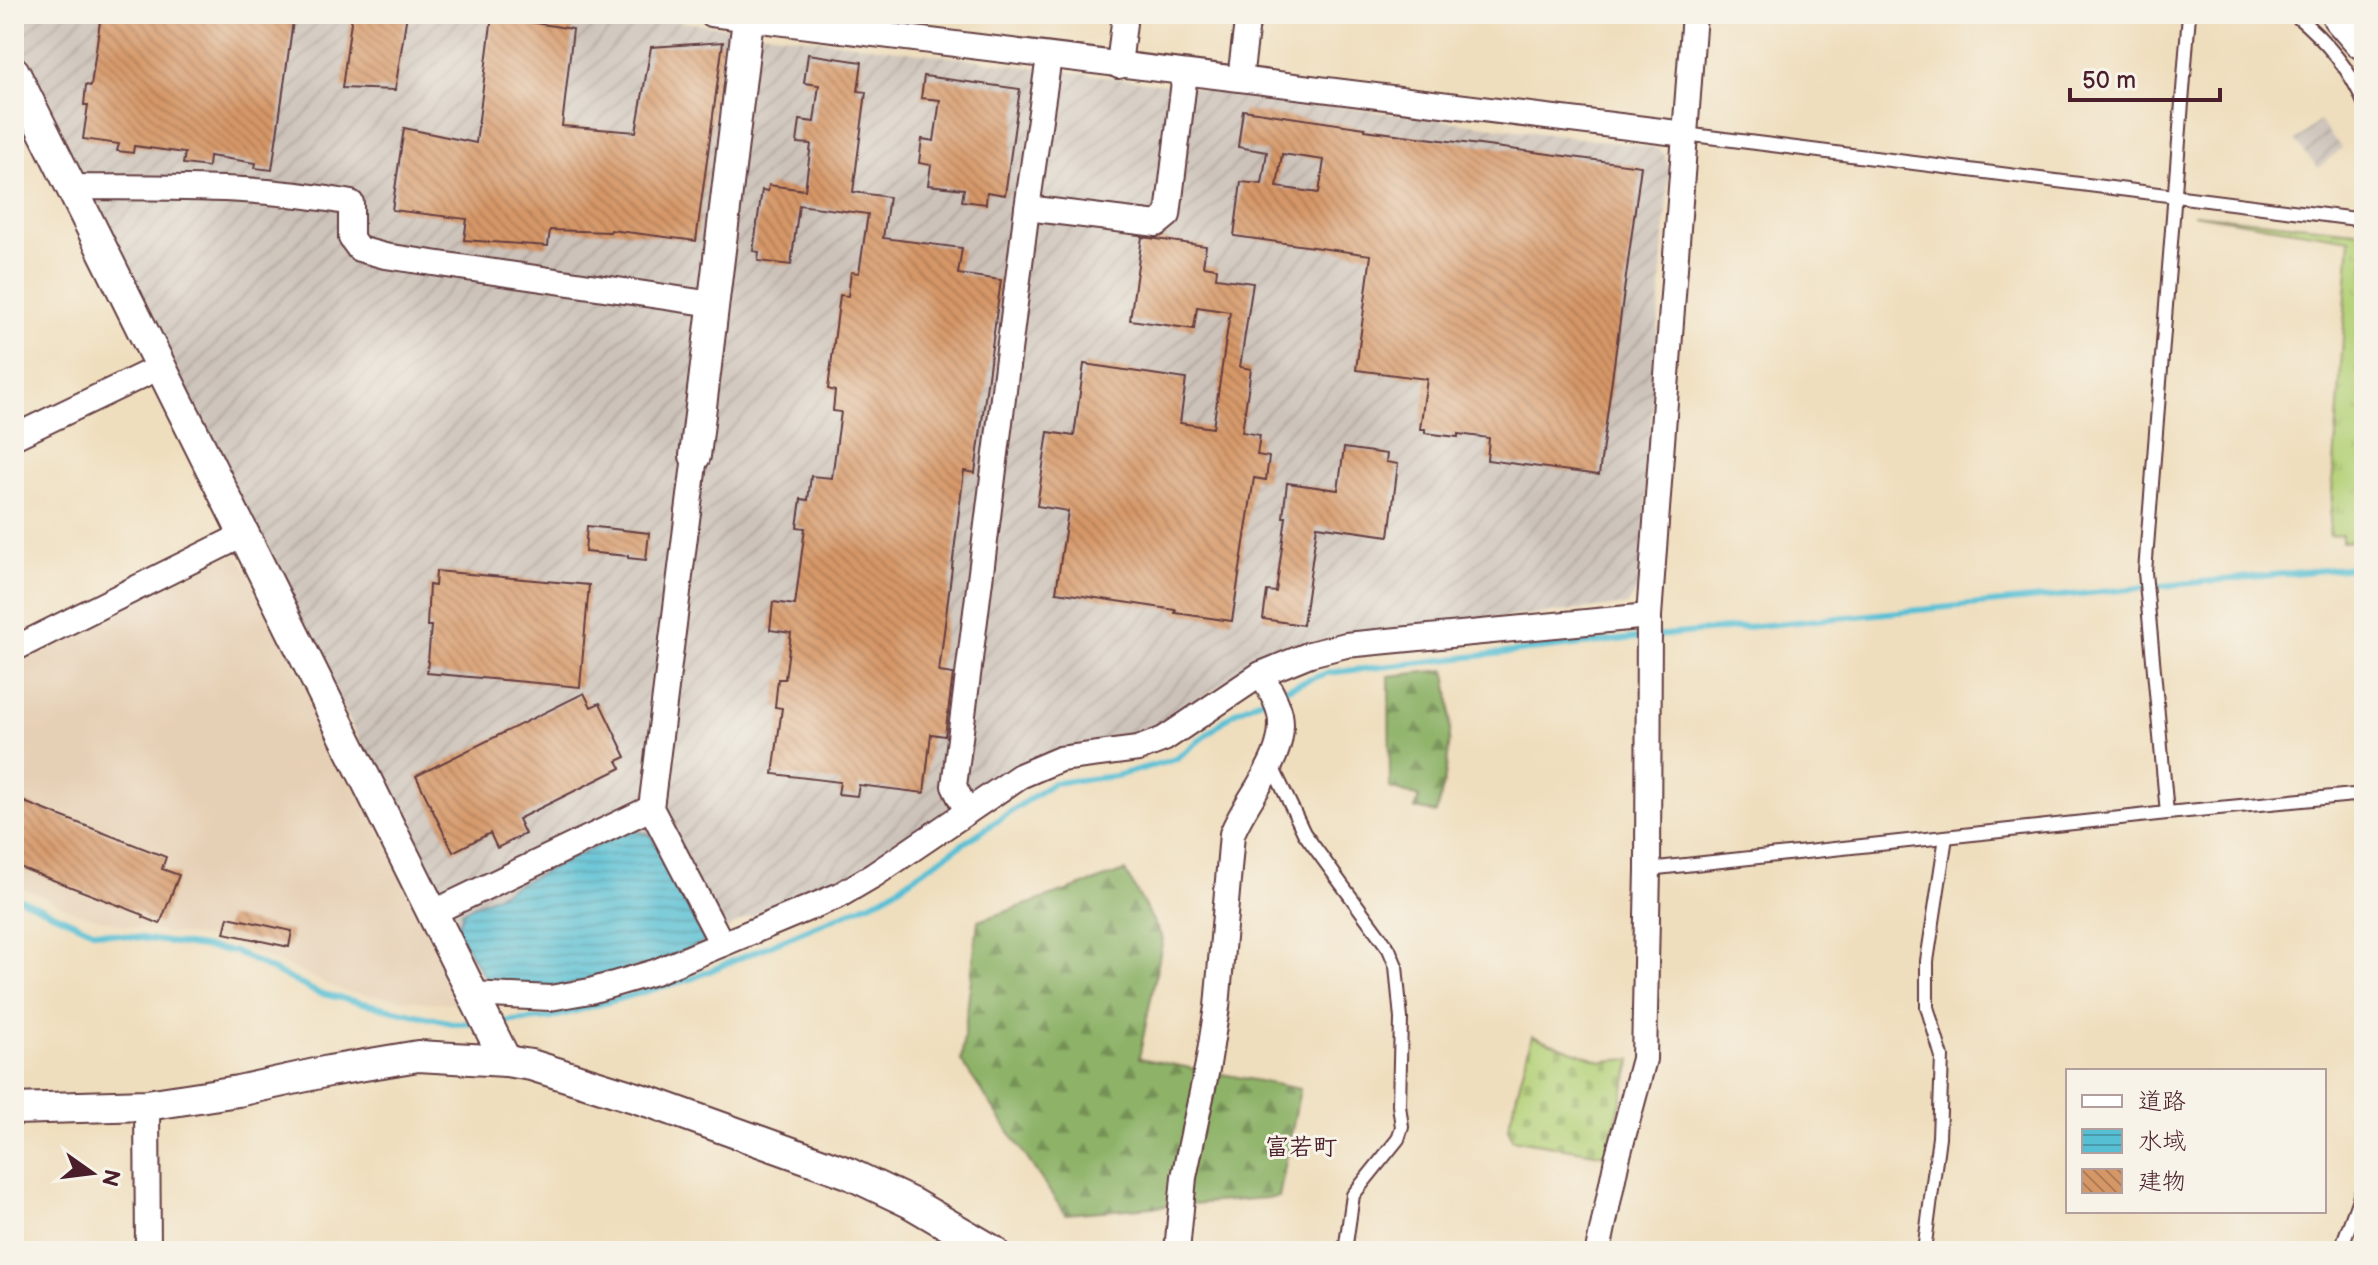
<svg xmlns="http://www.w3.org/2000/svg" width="2378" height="1265" font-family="'Balsamiq Sans','Klee One',sans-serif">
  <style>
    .built { fill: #e6d0b5 }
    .industrial { fill: url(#industrial-furrows) }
    .grass { fill: url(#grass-tufts); stroke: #7e7850; stroke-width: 2 }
    .forest { fill: url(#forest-firs); stroke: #6c6849; stroke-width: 2 }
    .cemetery { fill: url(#cemetery-stones); stroke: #7e7850; stroke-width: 2 }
    .water { fill: url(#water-rules); stroke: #506f80; stroke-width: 2 }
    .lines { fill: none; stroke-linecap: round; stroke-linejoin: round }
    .stream { stroke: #57bfd4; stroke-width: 6 }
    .building { fill: url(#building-back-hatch); fill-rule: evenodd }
    .service-casing { stroke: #633c41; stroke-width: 16 }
    .minor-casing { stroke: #633c41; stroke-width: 28 }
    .tertiary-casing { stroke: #633c41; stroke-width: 34 }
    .motorway-casing { stroke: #633c41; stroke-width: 48 }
    .service { stroke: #fff; stroke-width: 12 }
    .minor { stroke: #fff; stroke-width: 24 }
    .tertiary { stroke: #fff; stroke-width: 30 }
    .motorway { stroke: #fff; stroke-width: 44 }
    .labels { text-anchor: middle; stroke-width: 6; stroke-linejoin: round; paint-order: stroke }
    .quarter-label { font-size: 24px; font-weight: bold; fill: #4a1f2b; stroke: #f7f3e8 }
  </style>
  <defs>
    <pattern id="industrial-furrows" width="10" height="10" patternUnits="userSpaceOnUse" patternTransform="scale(2)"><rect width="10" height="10" fill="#ccc2b9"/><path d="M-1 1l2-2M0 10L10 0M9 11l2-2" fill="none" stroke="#b1a69f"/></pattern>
    <pattern id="grass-tufts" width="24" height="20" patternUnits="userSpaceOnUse" patternTransform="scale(2)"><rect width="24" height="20" fill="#b2d076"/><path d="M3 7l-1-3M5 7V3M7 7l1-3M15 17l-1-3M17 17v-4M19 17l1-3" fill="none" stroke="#9bb266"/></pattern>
    <pattern id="forest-firs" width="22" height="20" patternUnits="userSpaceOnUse" patternTransform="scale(2)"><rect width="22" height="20" fill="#8db267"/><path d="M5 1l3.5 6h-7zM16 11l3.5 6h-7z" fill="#759055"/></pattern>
    <pattern id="cemetery-stones" width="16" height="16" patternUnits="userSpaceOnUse" patternTransform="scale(2)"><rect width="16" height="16" fill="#b2d076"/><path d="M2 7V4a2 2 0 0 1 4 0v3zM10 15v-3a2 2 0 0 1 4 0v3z" fill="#9bb266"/></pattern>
    <pattern id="water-rules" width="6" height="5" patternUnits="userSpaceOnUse" patternTransform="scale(2)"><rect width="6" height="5" fill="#57bfd4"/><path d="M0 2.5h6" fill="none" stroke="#4a9bac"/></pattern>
    <pattern id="building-back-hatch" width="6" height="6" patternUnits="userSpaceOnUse" patternTransform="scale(2)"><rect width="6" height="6" fill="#d69767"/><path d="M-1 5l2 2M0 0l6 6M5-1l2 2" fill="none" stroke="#b07b55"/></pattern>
  </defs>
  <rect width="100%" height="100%" fill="#f7f3e8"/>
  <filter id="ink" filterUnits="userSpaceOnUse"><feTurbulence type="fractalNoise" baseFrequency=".0125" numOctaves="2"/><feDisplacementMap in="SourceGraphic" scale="16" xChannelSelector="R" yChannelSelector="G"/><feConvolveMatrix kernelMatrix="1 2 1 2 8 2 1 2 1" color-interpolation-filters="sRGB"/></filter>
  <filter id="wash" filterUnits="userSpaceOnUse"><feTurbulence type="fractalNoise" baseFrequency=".006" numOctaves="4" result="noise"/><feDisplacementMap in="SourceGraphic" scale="32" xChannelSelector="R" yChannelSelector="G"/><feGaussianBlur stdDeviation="1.8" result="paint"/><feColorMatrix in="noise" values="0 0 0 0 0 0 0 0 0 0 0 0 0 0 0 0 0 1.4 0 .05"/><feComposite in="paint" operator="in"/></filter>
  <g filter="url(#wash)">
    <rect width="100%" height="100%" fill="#efdebd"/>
    <!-- built -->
    <path class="built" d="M236 550 469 1004 432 1003 345 992 234 942 127 926 77 913 14 883V657Z"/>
    <!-- industrial -->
    <g class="industrial">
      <path d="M14 14H621L1657 148 1664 154 1669 169 1640 586 1627 605 1363 632 1300 645 1263 659 1141 735 1017 765 876 861 835 882 738 922 705 942 488 986 454 930 14 49Z"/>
      <path d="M2319 121 2342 148 2318 168 2295 141Z"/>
    </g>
    <!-- grass -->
    <path class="grass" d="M2193 214 2364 232V509L2361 541 2342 542V535L2329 536 2350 239Z"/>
    <!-- forest -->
    <g class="forest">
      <path d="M1445 670C1456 710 1449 774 1436 813L1415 809 1419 797 1390 788 1389 676Z"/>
      <path d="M1125 871 1163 939 1139 1058 1300 1089 1279 1197 1065 1214 961 1061 978 921Z"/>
    </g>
    <!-- cemetery -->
    <path class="cemetery" d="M1532 1036 1602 1061 1632 1059 1607 1155 1512 1139 1508 1128Z"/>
    <!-- water -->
    <path class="water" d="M630 830 650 834 705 942 650 965 548 990 489 984 455 929 462 916 461 912Z"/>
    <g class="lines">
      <!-- stream -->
      <g class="stream">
        <path d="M1655 636 2364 566"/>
        <path d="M1277 692 1327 673 1644 637"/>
        <path d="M14 896 93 931 236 952 318 993 457 1024 478 1023"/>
        <path d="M498 1022 550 1018 693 978 884 897 1053 783 1116 776 1176 759 1235 712 1267 697"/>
      </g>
    </g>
    <g id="blocks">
      <!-- building -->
      <g class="building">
        <path d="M101 14H294L272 170 255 168 256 163 209 156 208 167 183 164 185 153 134 146 133 153 117 151 119 144 83 139 88 105H84L86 85 91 86Z"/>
        <path d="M352 14H407L395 90 342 88Z"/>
        <path d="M492 16 573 29 562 126 636 132 651 47 723 42 696 241 611 230 610 232 550 230 548 246 464 240 467 219 392 210 404 128 476 143Z"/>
        <path d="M808 54 862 62 858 91 866 92 853 192 889 197 883 238 962 248 958 274 1001 280 975 473 964 471 939 672 953 674 945 736 931 734 924 793 859 785 857 796 838 794 840 782 773 774 782 708 775 707 778 679H785L791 633 770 630 773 602 795 605 805 528 797 527 801 499 808 500 811 476 832 478 841 412 833 411 835 391 828 389 840 295 848 296 851 272 859 273 868 214 799 205 791 265 758 261 759 252 753 251 762 190 768 191 769 185 805 190 811 144 797 143 800 120 814 122 819 85 804 83Z"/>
        <path d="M924 76 1020 89 1005 195 987 192 986 204 962 201 964 189 928 185 931 165 919 163 922 139 934 141 940 100 921 98Z"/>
        <path d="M1243 110 1365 128V130L1641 166 1599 475 1487 460 1489 438 1458 434V437L1425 433V429H1420L1427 379 1356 370 1371 255 1234 236 1241 182 1262 184 1267 152 1238 147ZM1282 154 1324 160 1319 193 1277 187Z"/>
        <path d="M1142 237 1206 246 1203 266 1217 268 1216 278 1253 283 1240 367 1251 369 1242 432 1260 435 1257 455 1269 457 1266 480 1254 478 1232 621 1175 613 1176 610 1056 592 1068 511 1037 506 1048 432 1074 436 1084 364 1186 379 1180 423 1213 428 1230 312 1197 307 1194 329 1130 320Z"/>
        <path d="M1344 448 1387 454 1386 462 1398 464 1389 536 1317 526 1303 625 1263 619 1267 591 1276 592 1286 517H1283L1287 483 1338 490Z"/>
        <path d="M587 526 649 533 646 560 628 558V556L585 552Z"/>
        <path d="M436 571 589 585 580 687 427 673 431 626H427L429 585 435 586Z"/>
        <path d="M584 693 591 707 600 703 626 757 617 761 621 768 518 819 525 834 497 848 490 833 453 852 416 776Z"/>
        <path d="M14 798 166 857 162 869 179 875 160 924 143 917 144 915 14 865Z"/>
        <path d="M228 917 292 931 289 947 224 933Z"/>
      </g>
    </g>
  </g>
  <g filter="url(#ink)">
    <use href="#blocks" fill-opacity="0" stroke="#633c41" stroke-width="2"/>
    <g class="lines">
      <!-- service casing -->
      <g class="service-casing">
        <g id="service">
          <path d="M2294 14C2323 38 2350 68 2364 103"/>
          <path d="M1685 134 2364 220"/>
          <path d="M1271 764 1304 833 1389 949 1396 966 1401 1019 1399 1105 1402 1127 1398 1139 1353 1195 1345 1251"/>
          <path d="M2167 813 2145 572 2189 14"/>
          <path d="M1648 869 2167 813 2364 794"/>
          <path d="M1924 1251 1939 1137 1942 1057 1927 1007V961L1946 837"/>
          <path d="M2340 1251 2364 1185"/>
        </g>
      </g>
      <!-- minor casing -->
      <g class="minor-casing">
        <g id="minor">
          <path d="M711 14 1685 134"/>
          <path d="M1119 66 1125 14"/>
          <path d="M1240 79 1248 14"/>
          <path d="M72 187C166 188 259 185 351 203V238L359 249 385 256 713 304"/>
          <path d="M1027 208 1157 224 1168 215 1185 73"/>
          <path d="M14 437 160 367"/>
          <path d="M695 456 651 808 722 944"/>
          <path d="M14 649 243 535"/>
          <path d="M967 812 954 786 1027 208 1049 57"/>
          <path d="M432 913 651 808"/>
          <path d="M472 994 550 998 590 991 655 972 840 895 874 875 1020 776 1060 759 1138 749 1164 739 1261 674 1310 654 1346 645 1649 616"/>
          <path d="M147 1105 148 1251"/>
          <path d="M1177 1251 1184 1177 1208 1064 1217 1007 1232 834C1247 796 1288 757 1280 714 1277 700 1268 687 1261 674"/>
          <path d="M1598 1251 1617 1159 1644 1059 1648 869 1649 616 1694 14"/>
        </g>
      </g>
      <!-- tertiary casing -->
      <g class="tertiary-casing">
        <g id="tertiary">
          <path d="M14 72 506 1061"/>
          <path d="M695 456 748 19"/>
          <path d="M14 1109 147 1105 238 1091 329 1071 418 1056 506 1061 531 1065 653 1103 848 1173 911 1203 993 1251"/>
        </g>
      </g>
      <!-- motorway casing -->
      <g class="motorway-casing">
        <path id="motorway" d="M2344 14 2364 37"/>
      </g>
      <!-- service -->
      <use href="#service" class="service"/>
      <!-- minor -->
      <use href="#minor" class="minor"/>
      <!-- tertiary -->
      <use href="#tertiary" class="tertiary"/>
      <!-- motorway -->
      <use href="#motorway" class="motorway"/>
    </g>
  </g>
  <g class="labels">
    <!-- quarter labels -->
    <g class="quarter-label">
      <text x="1301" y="1155">富若町</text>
    </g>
  </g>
  <!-- margin -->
  <rect width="2378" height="1265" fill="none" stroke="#f7f3e8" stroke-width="48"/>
  <!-- legend -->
  <rect x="2066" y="1069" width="260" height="144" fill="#f7f3e8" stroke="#b29e9c" stroke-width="2"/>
  <rect x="2082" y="1095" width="40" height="12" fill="#ffffff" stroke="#b29e9c" stroke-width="2"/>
  <text x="2138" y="1109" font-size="24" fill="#4a1f2b">道路</text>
  <rect x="2082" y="1129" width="40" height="24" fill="url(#water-rules)" stroke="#b29e9c" stroke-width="2"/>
  <text x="2138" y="1149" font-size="24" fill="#4a1f2b">水域</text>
  <rect x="2082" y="1169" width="40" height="24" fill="url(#building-back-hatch)" stroke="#b29e9c" stroke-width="2"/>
  <text x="2138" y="1189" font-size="24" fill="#4a1f2b">建物</text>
  <!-- north arrow -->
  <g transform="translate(92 1173) rotate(104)" stroke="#f7f3e8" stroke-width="6" paint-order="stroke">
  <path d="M0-6L14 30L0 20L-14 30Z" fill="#4a1f2b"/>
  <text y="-12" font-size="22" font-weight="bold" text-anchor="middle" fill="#4a1f2b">N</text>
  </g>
  <!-- scale -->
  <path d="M2070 88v12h150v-12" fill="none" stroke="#4a1f2b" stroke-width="4"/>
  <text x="2082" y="88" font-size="24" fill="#4a1f2b" stroke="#f7f3e8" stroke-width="6" paint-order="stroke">50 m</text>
</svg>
